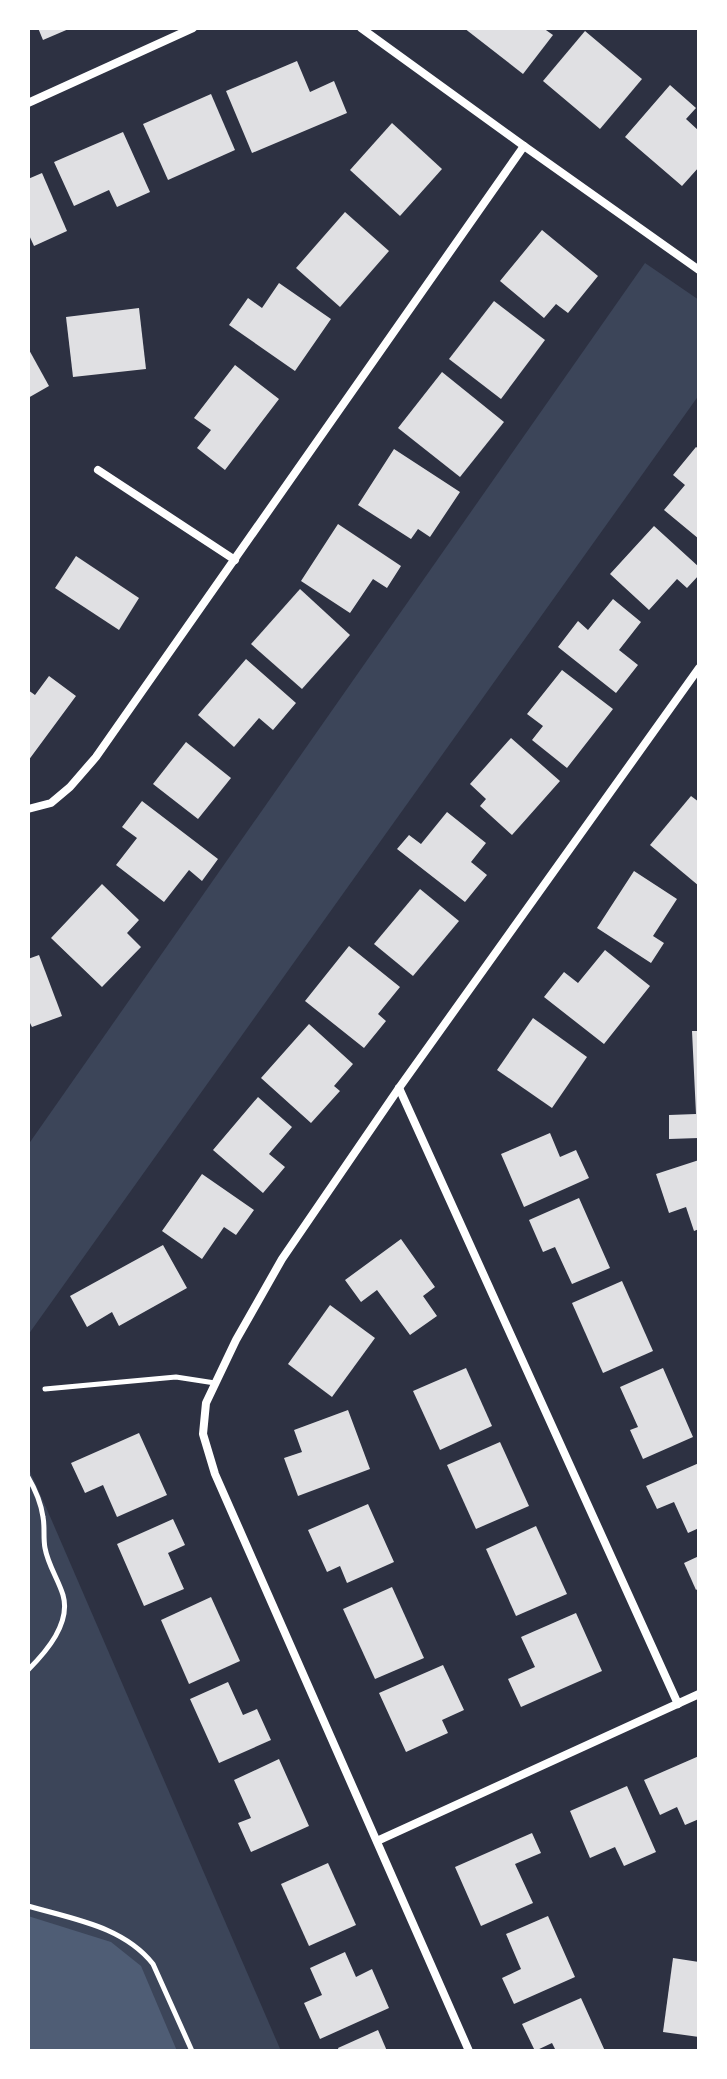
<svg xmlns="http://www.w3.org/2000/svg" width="727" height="2079" font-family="Ubuntu,sans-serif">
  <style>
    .green { fill: #3c4559 }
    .water { fill: #4f5d75 }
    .building { fill: #e0e0e3 }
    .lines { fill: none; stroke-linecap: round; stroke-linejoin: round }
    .path { stroke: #fff; stroke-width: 5 }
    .service { stroke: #fff; stroke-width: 5 }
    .minor { stroke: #fff; stroke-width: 8 }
  </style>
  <rect width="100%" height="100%" fill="#2d3142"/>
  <!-- green -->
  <g class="green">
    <path d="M645 263 699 300V395L28 1335V1145Z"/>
    <path d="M28 1467 52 1521 281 2051H28Z"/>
  </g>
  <!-- water -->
  <path class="water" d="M28 1916 111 1942 141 1966 177 2051H28Z"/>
  <!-- building -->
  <g class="building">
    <path d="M38 28H71L43 40Z"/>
    <path d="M464 28H543L553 35 523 74Z"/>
    <path d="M585 31 642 79 600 129 543 81Z"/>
    <path d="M297 61 310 92 334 81 347 113 252 153 226 91Z"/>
    <path d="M670 85 696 108 686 119 699 131V167L682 186 625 137Z"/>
    <path d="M211 94 235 150 168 180 143 124Z"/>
    <path d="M392 123 442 169 400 216 350 170Z"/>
    <path d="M123 132 150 192 117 207 109 190 74 206 54 162Z"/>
    <path d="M42 173 67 231 34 246 28 233V179Z"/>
    <path d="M345 212 389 251 340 307 296 268Z"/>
    <path d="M542 230 598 276 568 313 556 304 544 318 500 281Z"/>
    <path d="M279 283 331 319 295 371 229 325 248 298 262 308Z"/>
    <path d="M494 301 545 340 501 399 449 359Z"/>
    <path d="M139 308 146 369 73 377 66 317Z"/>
    <path d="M28 348 49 386 28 398Z"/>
    <path d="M235 365 279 399 225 470 197 448 211 430 194 418Z"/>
    <path d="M442 372 504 422 460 477 398 428Z"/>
    <path d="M696 447 699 449V539L664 510 685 485 673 475Z"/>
    <path d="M394 449 460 492 430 537 418 529 411 539 358 505Z"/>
    <path d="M338 524 401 566 387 588 373 579 350 613 301 581Z"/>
    <path d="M654 526 699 567V575L687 588 677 579 649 610 610 574Z"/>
    <path d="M76 556 139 598 119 630 55 588Z"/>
    <path d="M300 589 350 635 302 689 251 644Z"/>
    <path d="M613 599 641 622 619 650 638 665 616 693 558 647 578 621 588 630Z"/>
    <path d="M246 659 296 703 273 730 259 718 234 747 198 715Z"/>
    <path d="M562 670 613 709 567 768 532 740 543 726 527 714Z"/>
    <path d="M49 676 76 696 28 761V690L35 695Z"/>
    <path d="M511 738 560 781 512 835 480 806 486 799 470 784Z"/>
    <path d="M186 742 231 778 198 819 153 784Z"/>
    <path d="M691 796 699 802V886L650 845Z"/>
    <path d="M142 801 218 859 202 881 189 870 164 902 116 865 137 838 122 827Z"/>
    <path d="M447 812 486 843 471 862 487 875 465 902 397 849 409 835 421 844Z"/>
    <path d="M634 871 677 899 653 936 664 943 651 963 597 928Z"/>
    <path d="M102 884 139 920 127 933 141 947 102 987 51 938Z"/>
    <path d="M420 889 459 921 413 976 374 944Z"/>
    <path d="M349 946 400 987 378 1014 386 1021 364 1048 305 1001Z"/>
    <path d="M605 950 650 986 604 1044 544 997 564 972 578 983Z"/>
    <path d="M39 955 62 1016 32 1027 28 1019V959Z"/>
    <path d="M533 1018 587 1057 552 1108 497 1070Z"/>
    <path d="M309 1024 353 1064 334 1086 340 1091 311 1123 261 1078Z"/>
    <path d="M692 1031H699V1138L669 1139V1115L696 1114Z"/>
    <path d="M258 1097 292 1127 269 1154 285 1167 263 1193 213 1150Z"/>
    <path d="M550 1133 560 1157 576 1150 589 1178 524 1207 501 1154Z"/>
    <path d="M699 1160V1229L694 1231 686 1207 669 1213 656 1174Z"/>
    <path d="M202 1174 254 1210 236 1235 224 1227 202 1259 162 1231Z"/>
    <path d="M579 1198 610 1268 572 1284 555 1247 543 1252 529 1220Z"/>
    <path d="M401 1239 435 1287 423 1296 437 1316 410 1335 377 1290 361 1302 345 1280Z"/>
    <path d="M163 1245 187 1288 119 1326 112 1312 87 1327 70 1296Z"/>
    <path d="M622 1281 653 1351 603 1373 572 1303Z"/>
    <path d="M330 1305 375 1338 332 1397 288 1364Z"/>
    <path d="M466 1368 492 1426 440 1450 413 1391Z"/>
    <path d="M663 1368 693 1437 643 1459 630 1430 638 1427 620 1387Z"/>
    <path d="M348 1410 370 1469 298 1496 284 1458 302 1452 294 1430Z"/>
    <path d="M139 1433 167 1495 117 1517 103 1485 85 1493 71 1463Z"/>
    <path d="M500 1442 529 1506 476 1529 447 1465Z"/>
    <path d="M699 1463V1528L688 1533 674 1502 657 1509 646 1486Z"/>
    <path d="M368 1504 394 1562 347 1583 340 1566 327 1572 308 1530Z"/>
    <path d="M173 1519 185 1545 168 1553 184 1589 144 1606 117 1544Z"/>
    <path d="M536 1526 567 1594 516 1616 486 1549Z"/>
    <path d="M699 1556V1588L696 1590 684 1563Z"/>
    <path d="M392 1587 424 1658 375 1679 343 1609Z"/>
    <path d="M211 1597 240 1661 189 1684 161 1620Z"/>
    <path d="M576 1613 602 1671 521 1707 508 1679 535 1667 521 1637Z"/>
    <path d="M443 1665 464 1710 442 1720 448 1733 406 1752 379 1693Z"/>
    <path d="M228 1682 243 1715 257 1709 271 1740 219 1763 190 1699Z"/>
    <path d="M699 1756V1819L685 1825 677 1807 660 1815 644 1780Z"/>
    <path d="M279 1759 309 1826 251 1852 238 1823 251 1818 234 1780Z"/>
    <path d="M627 1786 656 1852 624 1866 615 1847 590 1858 570 1811Z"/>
    <path d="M532 1833 541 1853 515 1864 533 1903 481 1926 455 1867Z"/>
    <path d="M328 1863 356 1925 309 1946 281 1884Z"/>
    <path d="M548 1916 575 1977 514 2004 502 1978 521 1969 506 1934Z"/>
    <path d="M345 1952 356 1977 372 1969 389 2008 320 2039 304 2003 322 1995 310 1968Z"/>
    <path d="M673 1958 699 1962V2037L663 2032Z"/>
    <path d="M581 1998 605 2051H556L552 2043 535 2051 522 2024Z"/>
    <path d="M378 2030 387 2051H339L338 2048Z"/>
  </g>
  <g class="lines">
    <!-- path -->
    <g class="path">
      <path d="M28 1477C35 1489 41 1503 43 1517 45 1527 43 1538 45 1548 48 1565 58 1579 63 1595 71 1623 47 1651 28 1670"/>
      <path d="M28 1906C72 1919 123 1926 153 1964L192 2051"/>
    </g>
    <!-- service -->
    <path class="service" d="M45 1389 176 1377 215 1383"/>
    <!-- minor -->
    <g class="minor">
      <path d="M361 28 524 146 699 270"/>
      <path d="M28 103 193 28"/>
      <path d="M98 470 235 560"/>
      <path d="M28 809 51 803 70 787 96 757 524 146"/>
      <path d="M399 1088 678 1704"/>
      <path d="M377 1841 699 1694"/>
      <path d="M469 2051 215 1474 203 1434 206 1403 236 1340 282 1259 399 1088 699 668"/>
    </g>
  </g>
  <!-- border -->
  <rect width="727" height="2079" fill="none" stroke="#ffffff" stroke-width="60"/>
</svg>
